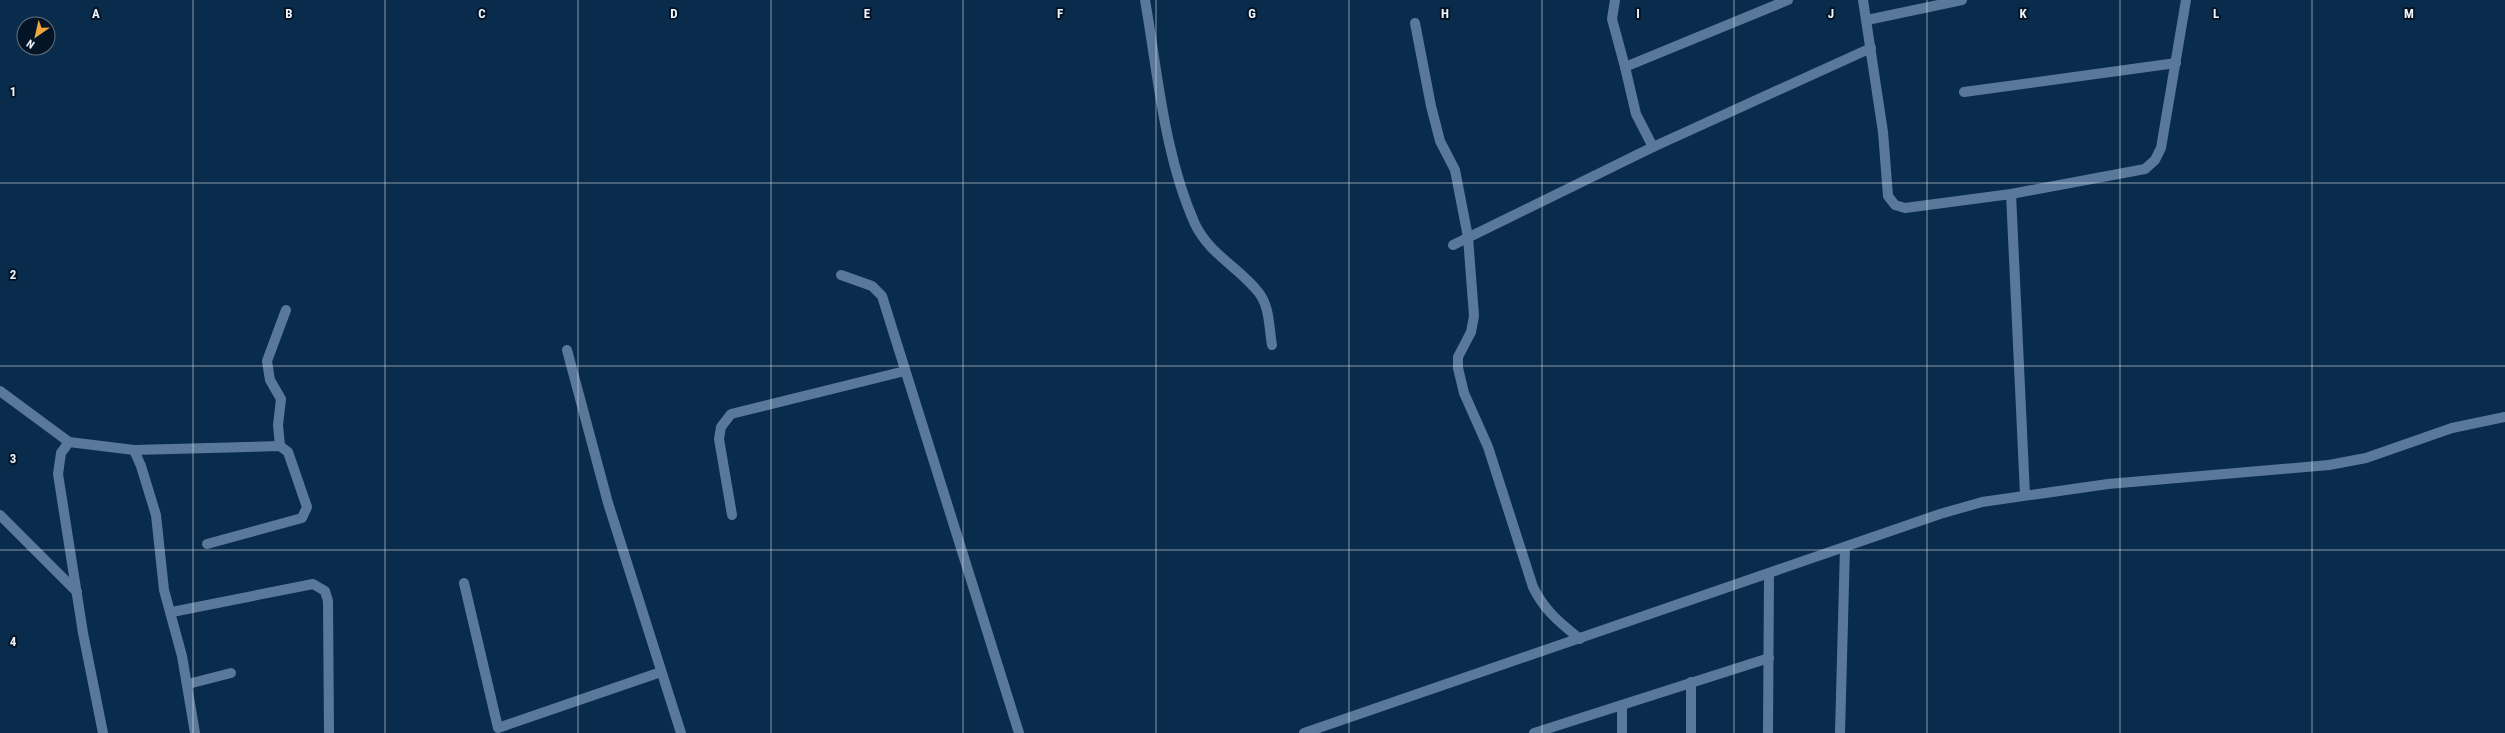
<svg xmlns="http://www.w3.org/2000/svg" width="2505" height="733" font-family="'Roboto Condensed',sans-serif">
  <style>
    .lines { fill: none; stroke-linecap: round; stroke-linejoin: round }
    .minor { stroke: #5a799a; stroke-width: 10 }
    .grid { fill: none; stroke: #f0f4fa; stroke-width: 1; stroke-opacity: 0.55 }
    .grid-label { font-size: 13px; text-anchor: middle; font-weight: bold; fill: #f0f4fa; stroke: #031427; stroke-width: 4; stroke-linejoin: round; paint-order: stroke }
  </style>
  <rect width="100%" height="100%" fill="#092c4d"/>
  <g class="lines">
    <!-- minor -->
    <g class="minor">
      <path d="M1145 0C1158 74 1164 155 1195 224 1209 254 1240 268 1259 293 1270 307 1269 329 1272 345"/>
      <path d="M1615 0 1612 19 1625 67"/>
      <path d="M1863 0 1883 132 1888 196 1895 205 1905 208 2011 194 2145 169 2155 160 2161 148 2186 0"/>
      <path d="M1867 20 1962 0"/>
      <path d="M1415 23 1431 106 1440 141 1455 170 1468 237 1474 316 1471 332 1458 357V368L1464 393 1488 447 1533 587C1544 610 1560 623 1580 639"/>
      <path d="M1964 92 2176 63"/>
      <path d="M1653 147 1636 114 1625 67 1788 0"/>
      <path d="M2011 194 2025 495"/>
      <path d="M1453 245 1653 147 1871 48"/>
      <path d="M841 275 872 286 882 296 1019 733"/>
      <path d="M567 350 608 503 681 733"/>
      <path d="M0 391 69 442"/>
      <path d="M280 446 278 425 281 399 270 380 267 361 286 310"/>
      <path d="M134 450 141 466 156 515 164 590 182 656 195 733"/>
      <path d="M0 515 77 592"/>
      <path d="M732 515 719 439 721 427 731 414 905 371"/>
      <path d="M464 583 498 728 661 672"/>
      <path d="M172 612 313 584 325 591 328 601 329 733"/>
      <path d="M188 684 231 673"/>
      <path d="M103 733 83 633 58 474 61 453 69 442 134 450 280 446 288 452 307 507 302 518 207 544"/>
      <path d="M1304 733 1940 514 1982 502 2108 484 2329 465 2366 458 2452 428 2505 417"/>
      <path d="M1534 733 1769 658"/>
      <path d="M1622 733V705"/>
      <path d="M1691 733V682"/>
      <path d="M1768 733 1769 574"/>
      <path d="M1840 733 1845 547"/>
    </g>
  </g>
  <!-- grid -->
  <path class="grid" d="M193 0V733M385 0V733M578 0V733M771 0V733M963 0V733M1156 0V733M1349 0V733M1542 0V733M1734 0V733M1927 0V733M2120 0V733M2312 0V733M0 183H2505M0 366H2505M0 550H2505"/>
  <g class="grid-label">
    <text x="96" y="18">A</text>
    <text x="289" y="18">B</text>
    <text x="482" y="18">C</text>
    <text x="674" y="18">D</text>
    <text x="867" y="18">E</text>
    <text x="1060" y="18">F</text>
    <text x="1252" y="18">G</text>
    <text x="1445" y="18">H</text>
    <text x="1638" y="18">I</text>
    <text x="1831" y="18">J</text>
    <text x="2023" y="18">K</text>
    <text x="2216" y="18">L</text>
    <text x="2409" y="18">M</text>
    <text x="13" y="96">1</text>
    <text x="13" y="279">2</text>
    <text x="13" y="463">3</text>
    <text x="13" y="646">4</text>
  </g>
  <!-- north arrow -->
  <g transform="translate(36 36) rotate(214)"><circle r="19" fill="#031427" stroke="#626e7b"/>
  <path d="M0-3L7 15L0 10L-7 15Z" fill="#f0a63f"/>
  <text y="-6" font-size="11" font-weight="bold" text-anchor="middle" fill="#f0f4fa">N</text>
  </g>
</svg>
